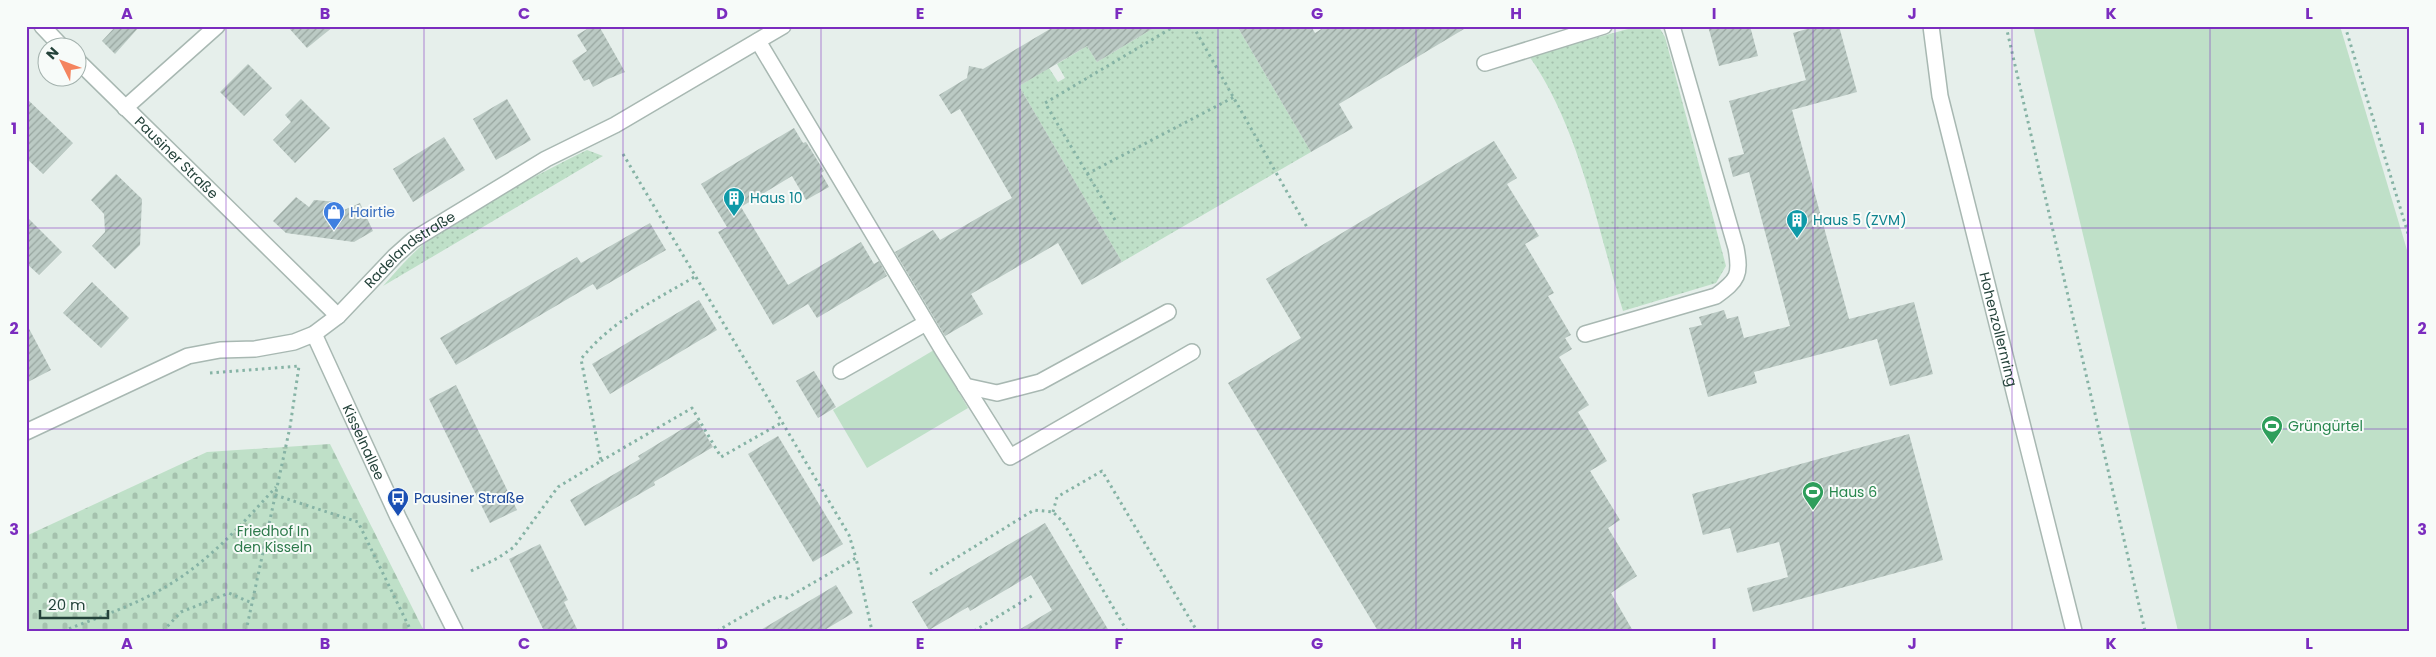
<svg xmlns="http://www.w3.org/2000/svg" width="2436" height="657" font-family="Poppins,sans-serif">
  <style>
    .grass { fill: url(#grass-dots) }
    .cemetery { fill: url(#cemetery-stones) }
    .garden { fill: #bfe0c8 }
    .building { fill: url(#building-hatch) }
    .lines { fill: none; stroke-linecap: round; stroke-linejoin: round }
    .minor-casing { stroke: #a8b8b2; stroke-width: 18 }
    .path { stroke: #86b3a5; stroke-width: 3; stroke-dasharray: 2.5 4; stroke-linecap: butt }
    .minor { stroke: #fff; stroke-width: 15 }
    .grid { fill: none; stroke: #7b2cbf; stroke-width: 1; stroke-opacity: 0.55 }
    .labels { text-anchor: middle; stroke-width: 4; stroke-linejoin: round; paint-order: stroke }
    .street-label { font-size: 14px; fill: #24423a; stroke: #f7fbf9 }
    .culture-label { font-size: 14px; fill: #0d838f; stroke: #f7fbf9; text-anchor: start }
    .shop-label { font-size: 14px; fill: #366cbe; stroke: #f7fbf9; text-anchor: start }
    .leisure-label { font-size: 14px; fill: #27864d; stroke: #f7fbf9; text-anchor: start }
    .transit-label { font-size: 14px; fill: #164399; stroke: #f7fbf9; text-anchor: start }
    .park-label { font-size: 14px; fill: #2d7a4b; stroke: #f7fbf9 }
    .neatline { fill: none; stroke: #7b2cbf; stroke-width: 2 }
    .grid-label { font-size: 16px; text-anchor: middle; font-weight: bold; fill: #7b2cbf }
  </style>
  <defs>
    <pattern id="grass-dots" width="8" height="8" patternUnits="userSpaceOnUse" patternTransform="scale(1.25)"><rect width="8" height="8" fill="#bfe0c8"/><path d="M2 2h.1M6 6h.1" fill="none" stroke="#a4c1ad" stroke-width="1.8" stroke-linecap="round"/></pattern>
    <pattern id="cemetery-stones" width="16" height="16" patternUnits="userSpaceOnUse" patternTransform="scale(1.25)"><rect width="16" height="16" fill="#bfe0c8"/><path d="M2 7V4a2 2 0 0 1 4 0v3zM10 15v-3a2 2 0 0 1 4 0v3z" fill="#a4c1ad"/></pattern>
    <pattern id="building-hatch" width="6" height="6" patternUnits="userSpaceOnUse" patternTransform="scale(1.25)"><rect width="6" height="6" fill="#bbcac4"/><path d="M-1 1l2-2M0 6l6-6M5 7l2-2" fill="none" stroke="#98a6a0"/></pattern>
  </defs>
  <rect width="100%" height="100%" fill="#e6efeb"/>
  <!-- grass -->
  <g class="grass">
    <path d="M1144 26H1237L1311 152 1122 262 1019 86 1049 68 1058 82 1065 78 1057 64 1087 46 1097 62 1147 32Z"/>
    <path d="M1639 26 1659 27 1665 37 1726 266 1716 283 1623 311C1597 228 1580 128 1529 56Z"/>
    <path d="M587 150 603 156 383 286C400 267 417 247 438 233 485 201 537 175 587 150Z"/>
  </g>
  <!-- cemetery -->
  <path class="cemetery" d="M330 444 424 631H26V536L207 452Z"/>
  <!-- garden -->
  <g class="garden">
    <path d="M2033 26H2340L2410 260V631H2178Z"/>
    <path d="M934 350 968 408 867 468 833 410Z"/>
  </g>
  <!-- building -->
  <g class="building">
    <path d="M116 26H140L115 54 102 41Z"/>
    <path d="M287 26H334L307 48Z"/>
    <path d="M592 26H599L625 72 608 79 593 87 589 79 584 81 572 61 587 51 577 35Z"/>
    <path d="M1055 26H1157L1097 62 1087 46 1019 86 1122 262 1082 285 1058 243 971 294 983 314 945 336 895 252 933 230 940 240 1012 198 960 109 951 114 939 95 967 78 969 66 983 69Z"/>
    <path d="M1237 26H1311L1315 33 1326 26H1469L1339 104 1353 128 1311 152Z"/>
    <path d="M1708 26H1750L1758 56 1719 66Z"/>
    <path d="M1817 26H1839L1857 92 1792 110 1849 319 1914 302 1933 374 1890 386 1877 339 1754 372 1757 383 1708 397 1689 328 1702 325 1699 317 1724 310 1727 319 1738 316 1744 338 1790 326 1749 172 1733 177 1728 158 1744 154 1729 101 1806 80 1793 33Z"/>
    <path d="M248 64 272 88 244 116 220 92Z"/>
    <path d="M26 98 73 143 43 174 26 158Z"/>
    <path d="M301 99 330 128 295 163 273 140 291 122 285 115Z"/>
    <path d="M507 99 531 140 496 160 473 119Z"/>
    <path d="M794 128 803 143 806 142 824 171 821 173 829 187 806 200 792 176 741 207 788 285 861 242 874 264 879 261 887 276 817 318 808 304 773 325 718 232 727 227 701 184Z"/>
    <path d="M444 137 465 170 413 202 393 169Z"/>
    <path d="M1494 141 1517 178 1507 184 1539 236 1525 244 1554 293 1548 296 1571 335 1565 338 1572 349 1559 357 1589 405 1578 412 1607 461 1590 471 1620 520 1608 528 1637 576 1611 593 1633 631H1378L1228 383 1301 338 1266 279Z"/>
    <path d="M116 174 142 199 140 245 115 269 92 246 105 232 104 214 91 200Z"/>
    <path d="M296 197 309 207 314 200 339 202 344 210 360 203 373 231 354 242 286 233 273 221Z"/>
    <path d="M26 216 62 252 39 275 26 263Z"/>
    <path d="M650 223 666 250 597 290 593 284 456 365 440 338 577 257 581 263Z"/>
    <path d="M92 282 129 318 101 348 63 313Z"/>
    <path d="M699 300 717 330 610 394 592 364Z"/>
    <path d="M26 323 51 370 26 383Z"/>
    <path d="M814 371 836 407 818 418 796 381Z"/>
    <path d="M456 385 517 510 490 523 429 399Z"/>
    <path d="M697 420 713 447 654 482 655 485 585 526 570 500 640 459 638 456Z"/>
    <path d="M1909 434 1943 560 1753 612 1747 588 1788 577 1779 542 1737 553 1730 528 1703 535 1692 494Z"/>
    <path d="M778 436 843 544 813 562 748 454Z"/>
    <path d="M1045 523 1109 631H1017L1052 610 1031 575 970 611 968 607 929 630 912 602Z"/>
    <path d="M540 544 568 600 564 602 578 631H544L509 559Z"/>
    <path d="M836 585 853 613 823 631H759Z"/>
  </g>
  <g class="lines">
    <!-- minor casing -->
    <g class="minor-casing">
      <g id="minor">
        <path d="M42 26 63 48"/>
        <path id="s1" d="M1931 26 1940 96 2074 631"/>
        <path d="M758 41 942 349 1010 457 1192 352"/>
        <path id="s2" d="M78 61 338 316"/>
        <path d="M1485 63 1604 26"/>
        <path d="M125 108 217 26"/>
        <path id="s3" d="M314 334 398 517 455 631"/>
        <path d="M1585 334 1716 296C1738 280 1741 275 1736 248L1672 26"/>
        <path d="M841 371 926 323"/>
        <path d="M965 386 997 393 1040 382 1168 312"/>
        <path id="s4" d="M26 432 188 356 220 350 255 349 294 342 314 334 338 316 395 256 413 240 546 159 615 125 783 26"/>
      </g>
    </g>
    <!-- path -->
    <g class="path">
      <path d="M1193 26 1308 229"/>
      <path d="M2006 26 2145 631"/>
      <path d="M2345 26 2410 240"/>
      <path d="M623 154 849 535 856 558"/>
      <path d="M1087 174 1234 97"/>
      <path d="M1115 220 1045 103 1175 26"/>
      <path d="M210 373 299 366 290 427 246 631"/>
      <path d="M601 461 692 408 721 457 781 423"/>
      <path d="M275 495 358 522 411 631"/>
      <path d="M1053 512 1057 497 1102 471 1197 631"/>
      <path d="M471 571 498 558 514 547 558 487 601 461 581 359C611 321 654 301 696 276"/>
      <path d="M930 574 1034 510 1053 512 1063 522 1127 631"/>
      <path d="M63 631C99 617 139 604 172 583 212 558 244 522 276 487"/>
      <path d="M163 631 181 612 229 593 252 603"/>
      <path d="M717 631 778 596 787 598 856 558 872 631"/>
      <path d="M974 631 1035 594"/>
    </g>
    <!-- minor -->
    <use href="#minor" class="minor"/>
  </g>
  <!-- grid -->
  <path class="grid" d="M226 26V631M424 26V631M623 26V631M821 26V631M1020 26V631M1218 26V631M1416 26V631M1615 26V631M1813 26V631M2012 26V631M2210 26V631M26 228H2410M26 429H2410"/>
  <!-- icons -->
  <defs>
    <g id="building-pin" transform="scale(1.125)"><path d="M0 17L-7.5 6A9.5 9.5 0 1 1 7.5 6Z" fill="#0f9aa8" stroke="#f7fbf9"/><path d="M-4-6H4V6H1V3H-1V6H-4ZM-2.5-4.3h1.7v1.8h-1.7ZM.8-4.3h1.7v1.8H.8ZM-2.5-1h1.7V.8h-1.7ZM.8-1h1.7V.8H.8Z" fill="#fff"/></g>
    <g id="shop-pin" transform="scale(1.125)"><path d="M0 17L-7.5 6A9.5 9.5 0 1 1 7.5 6Z" fill="#3f7fe0" stroke="#f7fbf9"/><path d="M-5-2.5h2.3a2.7 3.5 0 0 1 5.4 0H5L5.5 6h-11ZM-1.5-2.5h3a1.5 2.3 0 0 0-3 0Z" fill="#fff"/></g>
    <g id="stadium-pin" transform="scale(1.125)"><path d="M0 17L-7.5 6A9.5 9.5 0 1 1 7.5 6Z" fill="#2e9e5b" stroke="#f7fbf9"/><path d="M0-5a6.5 5 0 1 0 0 10a6.5 5 0 1 0 0-10ZM-3.5-1.8h7v3.6h-7Z" fill="#fff"/></g>
    <g id="bus-pin" transform="scale(1.125)"><path d="M0 17L-7.5 6A9.5 9.5 0 1 1 7.5 6Z" fill="#1a4fb4" stroke="#f7fbf9"/><path d="M-5-6H5V4H4V6H2V4H-2V6H-4V4H-5ZM-3.5-4V0h7V-4ZM-3.5 1.2v1.5H-2V1.2ZM2 1.2v1.5H3.5V1.2Z" fill="#fff"/></g>
  </defs>
  <g fill-rule="evenodd">
    <use href="#building-pin" x="734" y="198"/>
    <use href="#shop-pin" x="334" y="212"/>
    <use href="#building-pin" x="1797" y="220"/>
    <use href="#stadium-pin" x="2272" y="426"/>
    <use href="#stadium-pin" x="1813" y="492"/>
    <use href="#bus-pin" x="398" y="498"/>
  </g>
  <g class="labels">
    <!-- street labels -->
    <g class="street-label">
      <text dy="5" stroke="none"><textPath href="#s2" startOffset="138">Pausiner Straße</textPath></text>
      <text dy="5" stroke="none"><textPath href="#s4" startOffset="436">Radelandstraße</textPath></text>
      <text dy="5" stroke="none"><textPath href="#s1" startOffset="311">Hohenzollernring</textPath></text>
      <text dy="5" stroke="none"><textPath href="#s3" startOffset="119">Kisselnallee</textPath></text>
    </g>
    <!-- culture labels -->
    <g class="culture-label">
      <text x="750" y="203">Haus 10</text>
      <text x="1813" y="225">Haus 5 (ZVM)</text>
    </g>
    <!-- shop labels -->
    <g class="shop-label">
      <text x="350" y="217">Hairtie</text>
    </g>
    <!-- leisure labels -->
    <g class="leisure-label">
      <text x="2288" y="431">Grüngürtel</text>
      <text x="1829" y="497">Haus 6</text>
    </g>
    <!-- transit labels -->
    <g class="transit-label">
      <text x="414" y="503">Pausiner Straße</text>
    </g>
    <!-- park labels -->
    <g class="park-label">
      <text x="273" y="536">Friedhof In<tspan x="273" dy="16">den Kisseln</tspan></text>
    </g>
  </g>
  <!-- border -->
  <rect width="2436" height="657" fill="none" stroke="#f7fbf9" stroke-width="55"/>
  <!-- north arrow -->
  <g transform="translate(62 62) rotate(312)"><circle r="24" fill="#f7fbf9" stroke="#a3b1ad"/>
  <path d="M0-4L9 19L0 12L-9 19Z" fill="#f4845f"/>
  <text y="-8" font-size="14" font-weight="bold" text-anchor="middle" fill="#24423a">N</text>
  </g>
  <!-- scale -->
  <path d="M40 610v8h68v-8" fill="none" stroke="#24423a" stroke-width="2.5"/>
  <text x="48" y="610" font-size="15" fill="#24423a" stroke="#f7fbf9" stroke-width="4" paint-order="stroke">20 m</text>
  <rect x="28" y="28" width="2380" height="602" class="neatline"/>
  <g class="grid-label">
    <text x="127" y="19">A</text>
    <text x="325" y="19">B</text>
    <text x="524" y="19">C</text>
    <text x="722" y="19">D</text>
    <text x="920" y="19">E</text>
    <text x="1119" y="19">F</text>
    <text x="1317" y="19">G</text>
    <text x="1516" y="19">H</text>
    <text x="1714" y="19">I</text>
    <text x="1912" y="19">J</text>
    <text x="2111" y="19">K</text>
    <text x="2309" y="19">L</text>
    <text x="14" y="134">1</text>
    <text x="2422" y="134">1</text>
    <text x="14" y="334">2</text>
    <text x="2422" y="334">2</text>
    <text x="14" y="535">3</text>
    <text x="2422" y="535">3</text>
    <text x="127" y="649">A</text>
    <text x="325" y="649">B</text>
    <text x="524" y="649">C</text>
    <text x="722" y="649">D</text>
    <text x="920" y="649">E</text>
    <text x="1119" y="649">F</text>
    <text x="1317" y="649">G</text>
    <text x="1516" y="649">H</text>
    <text x="1714" y="649">I</text>
    <text x="1912" y="649">J</text>
    <text x="2111" y="649">K</text>
    <text x="2309" y="649">L</text>
  </g>
</svg>
